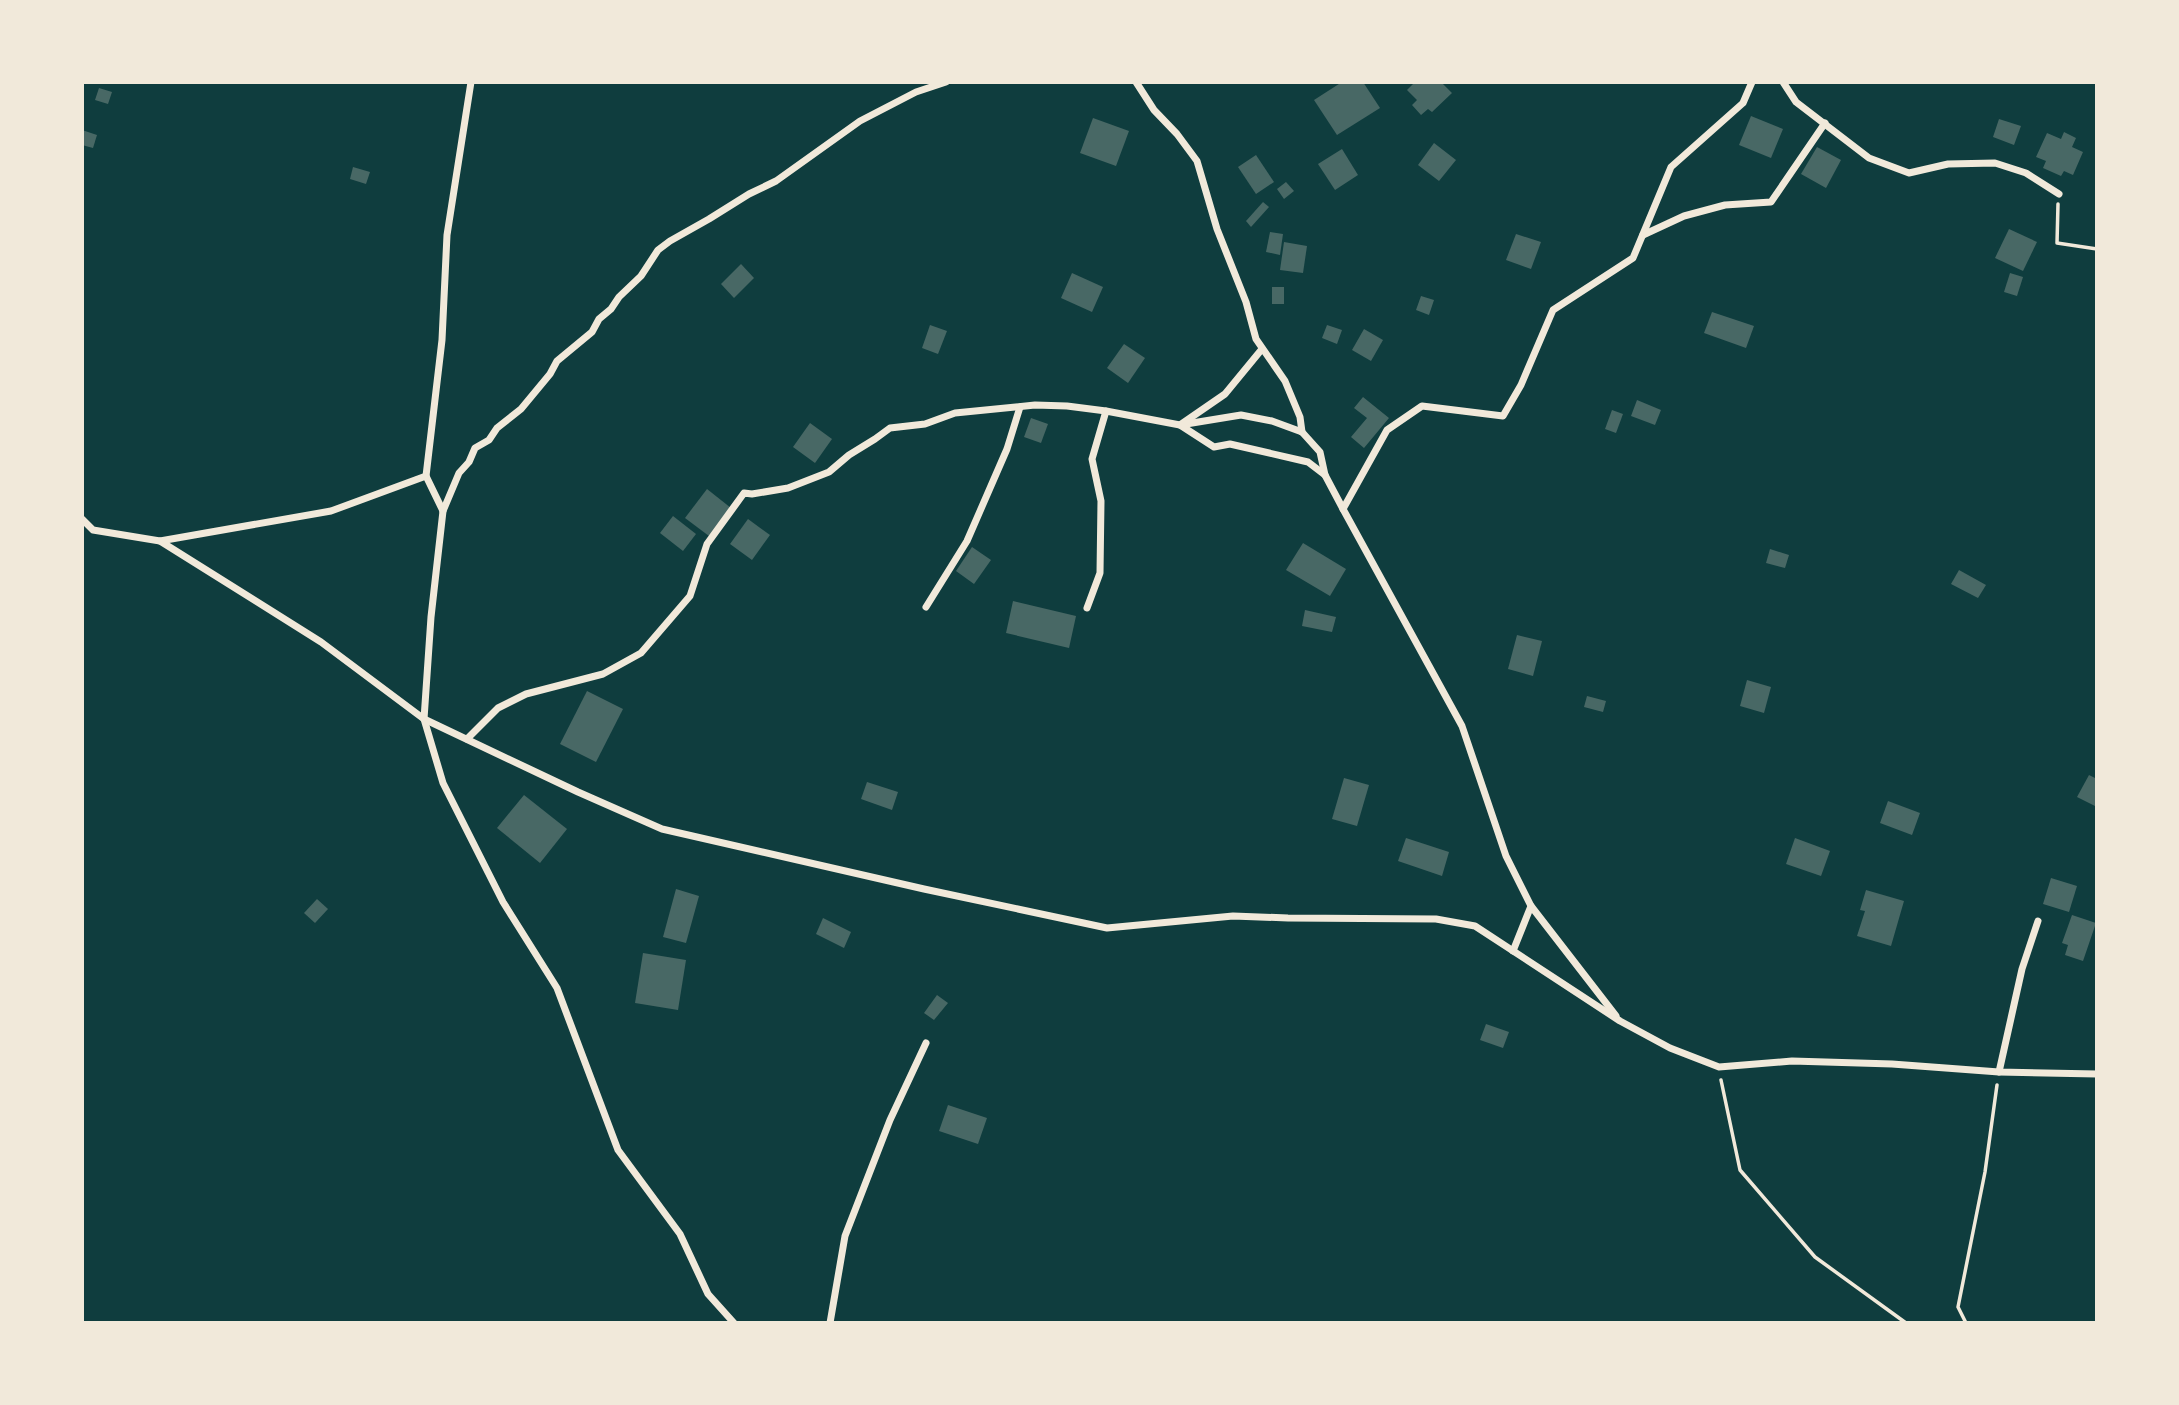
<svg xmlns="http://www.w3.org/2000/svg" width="2179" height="1405" font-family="Helvetica,sans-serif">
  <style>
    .building { fill: #486865 }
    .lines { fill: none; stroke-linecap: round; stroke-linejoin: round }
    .path { stroke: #f1e9da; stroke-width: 3.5 }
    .minor { stroke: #f1e9da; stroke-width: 7 }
  </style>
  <rect width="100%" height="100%" fill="#0f3d3e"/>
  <!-- building -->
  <g class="building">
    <path d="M1342 82H1363L1380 108 1337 135 1314 100Z"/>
    <path d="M1415 82H1441L1452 93 1432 112 1428 109 1421 115 1412 105 1417 100 1407 90Z"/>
    <path d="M99 88 112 92 108 104 95 100Z"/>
    <path d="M1751 116 1783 129 1771 158 1739 145Z"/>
    <path d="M1093 118 1129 131 1116 166 1080 153Z"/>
    <path d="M1999 119 2021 126 2014 145 1993 137Z"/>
    <path d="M82 130 97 135 93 148 82 145Z"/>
    <path d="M2064 132 2076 138 2072 147 2083 152 2073 175 2064 171 2061 176 2043 168 2046 161 2036 157 2047 133 2061 139Z"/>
    <path d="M1434 143 1456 160 1439 181 1418 165Z"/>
    <path d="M1817 147 1841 160 1826 188 1801 174Z"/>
    <path d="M1342 149 1358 175 1335 190 1318 164Z"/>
    <path d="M1256 155 1274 182 1256 194 1238 167Z"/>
    <path d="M353 167 370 172 366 184 350 179Z"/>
    <path d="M1286 182 1294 191 1284 199 1277 189Z"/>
    <path d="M1263 202 1269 207 1251 227 1246 221Z"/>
    <path d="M2009 229 2037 242 2023 271 1995 258Z"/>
    <path d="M1270 232 1283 234 1280 255 1266 252Z"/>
    <path d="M1516 234 1541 242 1531 269 1506 260Z"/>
    <path d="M1284 242 1307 246 1303 273 1280 270Z"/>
    <path d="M741 264 754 278 734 298 721 284Z"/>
    <path d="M1072 273 1103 287 1092 312 1061 298Z"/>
    <path d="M2010 273 2023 277 2017 296 2004 292Z"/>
    <rect x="1272" y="287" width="12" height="17"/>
    <path d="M1421 296 1434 300 1429 315 1416 310Z"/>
    <path d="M1712 312 1754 326 1746 348 1704 333Z"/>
    <path d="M930 325 947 331 938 354 922 348Z"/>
    <path d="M1327 325 1342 330 1337 344 1322 338Z"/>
    <path d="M1364 329 1383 340 1371 361 1352 350Z"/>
    <path d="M1124 344 1145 358 1128 383 1107 368Z"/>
    <path d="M1363 397 1389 418 1364 448 1351 437 1367 418 1354 408Z"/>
    <path d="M1637 400 1661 410 1655 425 1631 416Z"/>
    <path d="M1612 410 1623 414 1616 433 1605 429Z"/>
    <path d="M1031 418 1048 424 1041 443 1024 437Z"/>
    <path d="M810 423 832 439 815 463 793 447Z"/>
    <path d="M707 489 731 508 709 536 685 518Z"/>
    <path d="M673 516 696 534 683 551 660 533Z"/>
    <path d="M748 519 770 535 752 560 730 544Z"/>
    <path d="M1303 543 1346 569 1330 596 1286 570Z"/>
    <path d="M972 547 991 560 974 584 956 571Z"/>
    <path d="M1770 549 1789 555 1785 568 1766 563Z"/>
    <path d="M1959 570 1986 585 1978 598 1951 584Z"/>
    <path d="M1013 601 1076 616 1069 648 1006 633Z"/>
    <path d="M1305 610 1336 617 1332 632 1302 626Z"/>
    <path d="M1517 635 1542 641 1533 676 1508 669Z"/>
    <path d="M1747 680 1771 687 1764 713 1740 706Z"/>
    <path d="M587 691 623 709 596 762 560 744Z"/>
    <path d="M1587 696 1606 701 1603 712 1584 707Z"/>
    <path d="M2089 775 2097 779V807L2077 797Z"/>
    <path d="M1344 778 1369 785 1357 826 1332 819Z"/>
    <path d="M867 782 898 792 892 810 861 799Z"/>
    <path d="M524 795 567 829 540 863 497 828Z"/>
    <path d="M1888 801 1920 813 1912 835 1880 823Z"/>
    <path d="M1406 838 1449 852 1442 876 1398 861Z"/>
    <path d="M1795 838 1830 851 1821 876 1786 864Z"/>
    <path d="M2051 878 2077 886 2069 912 2043 904Z"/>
    <path d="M676 889 699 896 686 943 663 937Z"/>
    <path d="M1866 890 1904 901 1891 946 1857 936 1865 911 1860 910Z"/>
    <path d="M317 899 328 909 315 923 304 913Z"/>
    <path d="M2072 915 2096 923 2083 961 2065 955 2068 945 2062 943Z"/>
    <path d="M823 918 851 932 844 948 816 934Z"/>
    <path d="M643 953 686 960 678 1010 635 1003Z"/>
    <path d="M937 995 948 1003 934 1020 924 1013Z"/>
    <path d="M1486 1024 1509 1032 1503 1048 1480 1040Z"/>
    <path d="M948 1105 987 1118 978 1144 939 1131Z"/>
  </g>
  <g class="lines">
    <!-- path -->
    <g class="path">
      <path d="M2058 204 2057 243 2097 249"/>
      <path d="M1721 1080 1740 1170 1815 1257 1906 1323"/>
      <path d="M1966 1323 1958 1307 1985 1172 1997 1085"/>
    </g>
    <!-- minor -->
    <g class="minor">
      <path d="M1136 82 1154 110 1177 134 1197 161 1217 229 1246 302 1256 339 1285 381 1300 417 1302 432"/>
      <path d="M1783 82 1796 102 1869 158 1909 173 1948 164 1995 163 2026 173 2059 194"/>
      <path d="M1643 235 1684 216 1725 205 1771 202 1825 123"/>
      <path d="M1262 349 1225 394 1180 425 1214 447 1230 444 1308 462 1325 475"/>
      <path d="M426 476 443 511 431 617 424 719 443 783 503 902 557 988 618 1150 680 1234 708 1294 734 1323"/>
      <path d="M443 511 459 473 469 462 475 448 489 440 497 428 521 409 550 374 557 361 592 332 599 319 611 309 619 297 641 276 658 250 670 241 709 219 749 194 776 181 860 121 916 92 946 82"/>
      <path d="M82 519 93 530 160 541 321 642 424 719 578 792 662 829 924 889 1107 928 1233 916 1288 918 1436 919 1475 926 1620 1021 1670 1048 1719 1067 1792 1061 1892 1064 1999 1072 2097 1074"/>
      <path d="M160 541 331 511 426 476 442 340 447 235 471 82"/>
      <path d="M926 607 967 541 1007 449 1020 407"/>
      <path d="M1087 608 1100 573 1101 501 1092 459 1106 411"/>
      <path d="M467 739 498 708 526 694 603 674 641 653 690 596 707 544 744 493 752 494 788 488 829 472 849 455 875 439 890 428 925 424 955 413 1035 405 1067 406 1106 411 1180 425 1241 415 1272 421 1302 432 1320 452 1325 475 1343 509"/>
      <path d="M1531 906 1616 1016"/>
      <path d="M1513 951 1531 906 1506 856 1462 726 1343 509 1387 430 1422 406 1503 416 1521 385 1553 310 1633 258 1671 167 1743 103 1752 82"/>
      <path d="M1999 1072 2022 969 2038 921"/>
      <path d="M830 1323 845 1236 890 1120 926 1043"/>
    </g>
  </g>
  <!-- border -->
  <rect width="2179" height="1405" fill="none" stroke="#f1e9da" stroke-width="168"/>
</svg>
